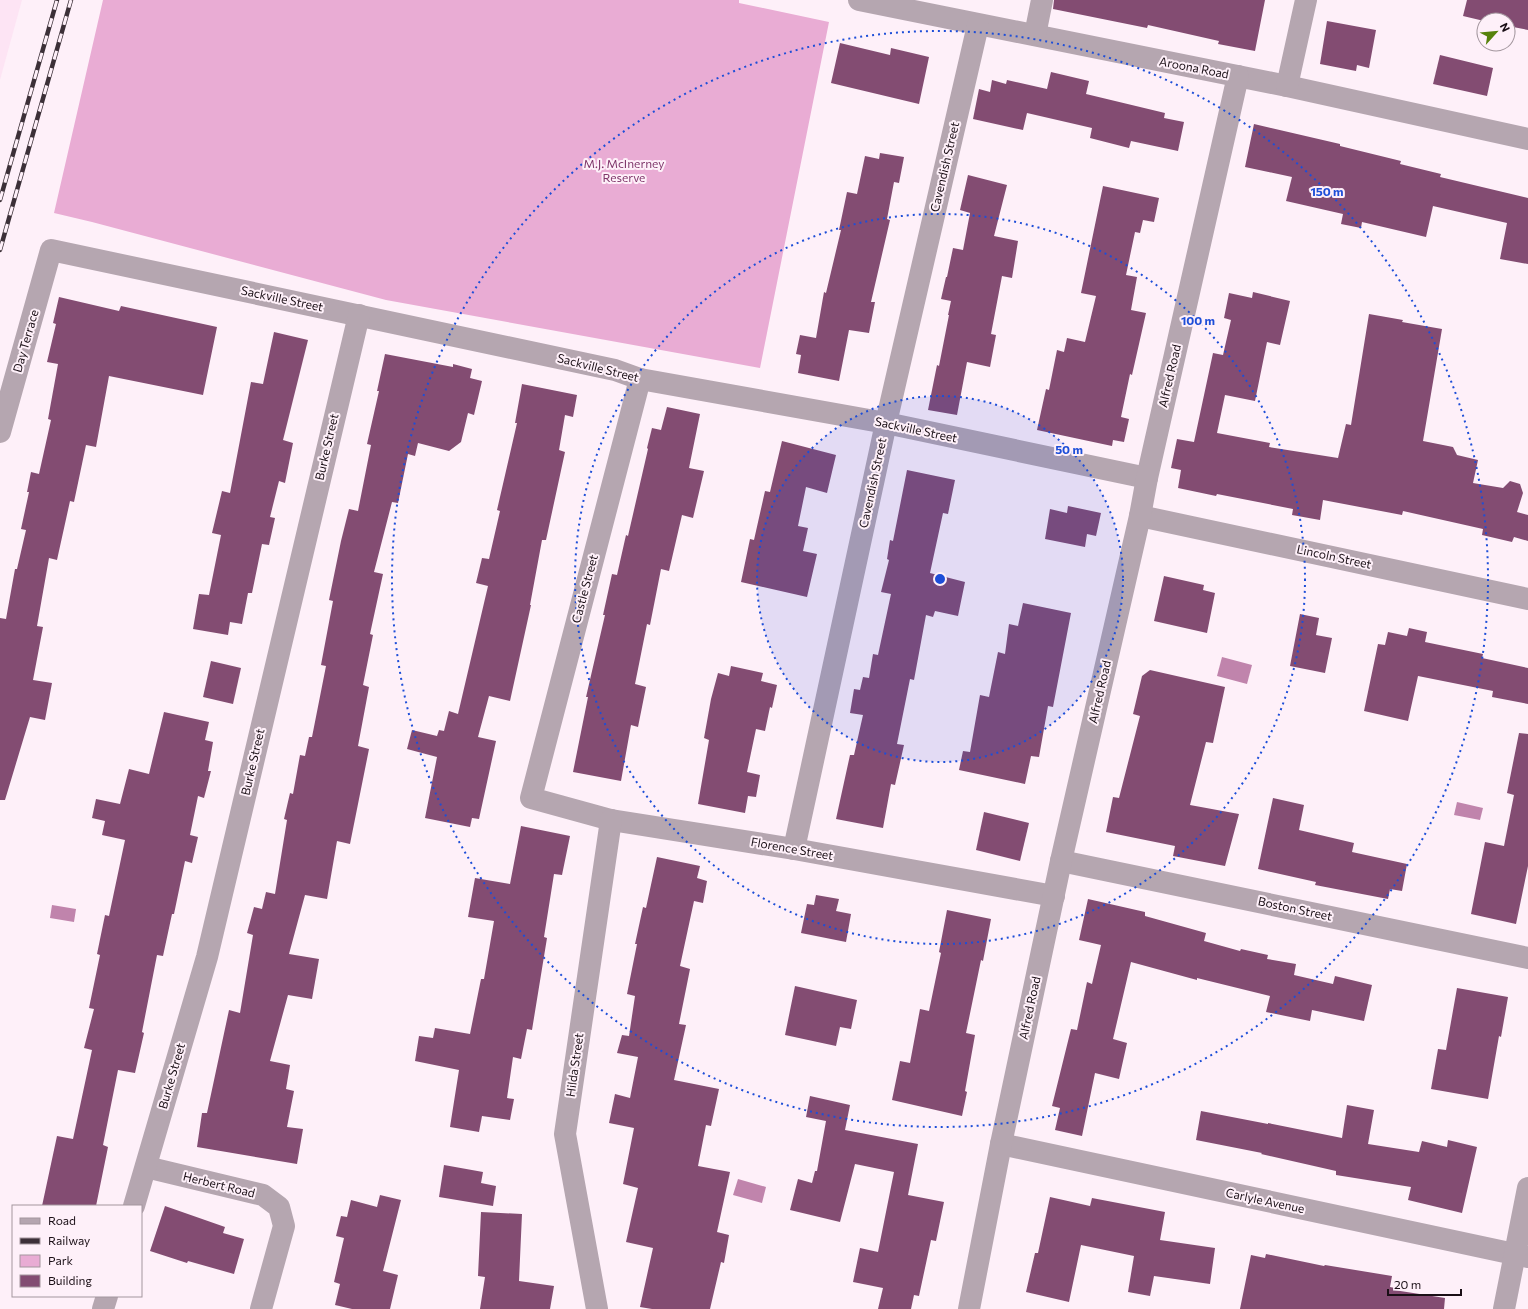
<svg xmlns="http://www.w3.org/2000/svg" width="1528" height="1309" font-family="Commissioner,sans-serif">
  <style>
    .built { fill: #fde4f4 }
    .green { fill: #e9acd4 }
    .water { fill: #c084ac }
    .building { fill: #834c72 }
    .lines { fill: none; stroke-linecap: round; stroke-linejoin: round }
    .minor { stroke: #b5a6b0; stroke-width: 22 }
    .rail-casing { stroke: #3c3038; stroke-width: 4.5 }
    .rail { stroke: #fef0f9; stroke-width: 3; stroke-dasharray: 9; stroke-linecap: butt }
    .ring { fill: none; stroke: #1d4ed8; stroke-width: 2; stroke-dasharray: 2 4 }
    .labels { text-anchor: middle; stroke-width: 4; stroke-linejoin: round; paint-order: stroke }
    .street-label { font-size: 12px; fill: #1a0f16; stroke: #fef0f9 }
    .park-label { font-size: 12px; fill: #7f366a; stroke: #fef0f9 }
    .centre { fill: #1d4ed8; stroke: #fef0f9; stroke-width: 2 }
    .ring-label { font-size: 12px; text-anchor: middle; font-weight: bold; fill: #1d4ed8; stroke: #fef0f9; stroke-width: 4; stroke-linejoin: round; paint-order: stroke }
  </style>
  <rect width="100%" height="100%" fill="#fef0f9"/>
  <!-- built -->
  <path class="built" d="M0 0H22L0 80Z"/>
  <!-- green -->
  <path class="green" d="M103 0H739V3L829 22 760 368 386 300 92 222 54 213Z"/>
  <!-- water -->
  <g class="water">
    <path d="M1222 657 1252 665 1247 684 1217 676Z"/>
    <path d="M1457 802 1483 808 1480 820 1454 815Z"/>
    <path d="M52 905 76 909 74 922 50 918Z"/>
    <path d="M738 1179 766 1187 762 1203 733 1195Z"/>
  </g>
  <!-- building -->
  <g class="building">
    <path d="M1054 0H1265L1255 51 1218 44 1219 41 1148 25 1147 28 1053 9Z"/>
    <path d="M1467 0H1528V30L1508 26V20L1484 21 1463 16Z"/>
    <path d="M1327 21 1376 30 1369 68 1357 65 1356 71 1320 64Z"/>
    <path d="M840 43 890 55 891 48 929 57 919 104 831 83Z"/>
    <path d="M1440 55 1493 68 1487 96 1433 84Z"/>
    <path d="M1051 72 1089 81 1086 94 1165 113 1164 118 1184 122 1178 151 1131 141 1129 148 1090 138 1092 128 1027 113 1023 130 973 119 979 89 990 92 992 80 1006 84 1007 80 1047 89Z"/>
    <path d="M1254 124 1340 144V146L1401 161 1400 164 1441 174 1440 177 1528 198V264L1500 259 1507 223 1433 206 1426 237 1362 222 1361 228 1341 224 1343 214 1286 201 1292 177 1245 167Z"/>
    <path d="M880 153 904 157 899 183 894 182 887 219 890 220 871 302H875L869 333 849 330 839 381 798 373 801 355 796 354 800 335 816 338 824 292 826 293 841 230H839L847 192 857 194 865 156 879 159Z"/>
    <path d="M968 175 1007 185 994 236 1018 241 1012 278 1002 276 991 334 996 335 990 367 967 362 957 415 928 410 937 365 939 366 949 315H948L951 301 941 299 946 277H947L953 248 963 250 970 213 960 210Z"/>
    <path d="M1103 186 1159 198 1154 222 1143 220 1140 233 1135 232 1126 275 1137 277 1131 310 1146 313 1132 375 1130 374 1121 417 1129 419 1124 442 1113 440 1112 446 1037 430 1046 389 1049 390 1057 350 1064 352 1067 338 1085 342 1096 296 1081 293Z"/>
    <path d="M1253 292 1290 301 1280 345 1267 342 1255 401 1225 395 1217 433 1270 443 1269 447 1338 458 1346 424 1351 425 1369 314 1403 320 1402 322 1442 329 1423 441 1453 447 1457 455 1478 460 1473 483 1503 488 1510 481 1520 484 1523 493 1517 512 1528 515V541L1514 537 1512 542 1482 535 1483 529 1403 511 1402 515 1323 500 1320 520 1292 515 1293 509 1217 494 1216 496 1178 488 1181 470 1171 468 1177 439 1194 442 1213 353 1223 355 1231 320 1224 318 1229 293 1252 298Z"/>
    <path d="M59 297 119 311 121 306 217 327 203 395 109 376 96 447 86 445 74 502 70 501 57 560 49 558 37 626 43 627 33 680 52 683 45 720 30 717 5 800H0V618L6 619 15 569H17L26 530 21 529 29 492H27L31 472 39 474 51 420 48 419 58 364 47 362 56 324 53 323Z"/>
    <path d="M274 332 308 340 283 440 293 443 285 483 279 481 270 517 275 518 269 545 262 544 252 593H248L242 624 230 622 228 635 193 629 199 594 209 595 221 535 212 533 222 491 230 493 251 382 263 384Z"/>
    <path d="M385 354 453 367V364L472 369 470 378 482 381 474 415 468 413 461 442 449 451 418 443 415 456 408 454 398 503 392 502 374 572 383 574 370 634 373 635 363 685 369 687 358 746 369 749 350 844 337 841 327 899 305 895 289 954 319 959 312 999 288 995 270 1061 290 1065 286 1089 294 1091 287 1127 303 1129 297 1164 197 1147 202 1113H207L229 1010 240 1013 253 935 247 933 254 907 262 909 266 892 275 894 287 820 284 819 290 793 293 794 300 755 305 756 309 737H312L326 666 321 665 333 601 329 600 341 541 349 509 358 511 371 445 367 444 379 391H377Z"/>
    <path d="M522 384 577 395 573 417 565 415 559 450 565 452 546 540H542L530 605H531L510 701 489 696 478 737 496 741 479 819 472 818 470 827 425 818 437 757 407 749 412 730 437 736 439 730 444 731 449 711 458 714 488 586 476 583 482 558 489 559 500 511 497 510 517 423H515Z"/>
    <path d="M667 407 700 414 689 468 704 471 693 518 682 515 669 571 661 569 650 625 647 624 635 684 646 687 638 727 631 725 621 781 573 772 588 697H586L605 615H603L612 574 617 575 626 535 628 536 648 449 647 448 652 428 661 430Z"/>
    <path d="M782 441 836 455 827 493 806 487 798 526 808 528 803 551 817 554 807 597 741 582 750 539 754 540 765 491 770 492Z"/>
    <path d="M907 470 955 480 948 514 943 513 930 573 965 582 958 616 935 611 933 617 926 615 914 680 910 679 897 744 904 745 895 785 891 784 883 828 836 819 850 755H854L863 715 850 713 854 689 860 690 863 677 869 678 873 654 878 655 891 594 881 592 889 560 887 559 890 540 893 541Z"/>
    <path d="M1068 506 1101 513 1096 536 1087 534 1085 547 1045 539 1050 509 1067 513Z"/>
    <path d="M1164 576 1204 585 1203 590 1215 593 1207 633 1154 621Z"/>
    <path d="M1023 603 1071 613 1053 707 1048 706 1039 757 1031 756 1025 784 959 770 963 751 970 752 980 695 989 697 998 652 1005 654 1009 624 1018 626Z"/>
    <path d="M1300 614 1319 618 1316 635 1332 638 1325 673 1290 666Z"/>
    <path d="M1409 628 1427 632 1425 642 1483 654 1482 658 1528 668V704L1492 697 1493 691 1418 676 1408 721 1364 711 1378 644 1385 645 1388 632 1407 636Z"/>
    <path d="M211 661 241 668 233 704 203 697Z"/>
    <path d="M731 666 763 673 761 681 777 685 772 708 770 707 765 731 756 729 747 772 760 775 756 797 748 796 745 813 698 804 709 740 704 738 711 699 718 673 729 676Z"/>
    <path d="M1150 670 1225 687 1213 743 1206 742 1190 805 1239 814 1225 866 1173 856 1175 846 1106 832 1113 797 1119 798 1140 716 1133 714 1142 676Z"/>
    <path d="M164 712 209 722 205 740 213 742 208 771H211L204 798 198 796 190 835 198 837 192 863 185 861 174 914H172L163 956 157 955 142 1032 144 1033 135 1073 118 1070 103 1145 108 1147 96 1206H42L57 1136 73 1139 92 1050 84 1048 94 1009 89 1008 100 955 97 954 105 915 109 916 125 840 102 835 105 821 92 818 96 799 120 804 129 769 149 774Z"/>
    <path d="M1519 733 1528 734V866L1516 924 1471 914 1485 842 1504 846 1514 795 1507 793Z"/>
    <path d="M1273 798 1304 805 1299 830 1354 843 1352 852 1407 864 1402 891 1390 889 1388 899 1315 885 1316 882 1258 869Z"/>
    <path d="M984 812 1029 823 1020 861 976 850Z"/>
    <path d="M521 826 570 836 562 875 554 874 544 937 547 938 532 1030 527 1029 521 1059 513 1057 507 1098 514 1099 510 1120 482 1116 479 1132 450 1127 459 1070 415 1061 419 1036 433 1038 435 1028 470 1034 481 979H484L494 921 468 917 475 878 510 884Z"/>
    <path d="M657 857 700 866 697 878 707 881 703 903 694 901 680 966 690 969 679 1024 686 1025 674 1080 719 1089 711 1126 706 1125 698 1166 730 1172 717 1232 729 1235 724 1263 721 1262 710 1309H652L640 1307 653 1248 626 1242 638 1188 623 1184 634 1128 609 1123 615 1094 630 1098 638 1057 617 1053 622 1035 629 1036 635 996 627 994 637 944H635L643 907 646 908Z"/>
    <path d="M816 895 839 899 836 911 851 914 846 942 801 933 807 904 814 905Z"/>
    <path d="M1088 899 1145 912V916L1206 933 1204 941 1240 951 1241 949 1268 955 1267 959 1296 964 1294 975 1333 984 1335 976 1372 985 1364 1021 1312 1010 1310 1021 1266 1012 1270 996 1197 978V980L1131 962 1113 1039 1127 1043 1119 1079 1095 1073 1082 1136 1055 1130 1060 1108 1052 1106 1071 1029 1077 1030 1087 982 1092 984 1101 945 1079 940Z"/>
    <path d="M947 910 991 919 983 961 981 960 966 1033 975 1035 965 1091 967 1092 962 1116 892 1100 900 1061 910 1063 920 1009 929 1011 941 953 939 952Z"/>
    <path d="M795 986 857 1000 851 1029 840 1027 836 1046 785 1035Z"/>
    <path d="M1457 988 1508 997 1501 1037 1499 1036 1488 1099 1431 1089 1438 1049 1446 1050Z"/>
    <path d="M810 1096 850 1105 845 1130 918 1144 908 1195 944 1202 936 1241 931 1240 919 1296 914 1295 911 1309H878L883 1288 853 1282 860 1248 878 1252 894 1172 855 1164 840 1222 790 1210 798 1179 812 1183 815 1171H817L826 1121 806 1117Z"/>
    <path d="M1347 1105 1374 1110 1368 1144 1419 1152 1422 1141 1447 1147 1448 1140 1477 1147 1462 1213 1408 1200 1411 1187 1336 1175V1171L1261 1154 1262 1153 1196 1140 1201 1111 1268 1124V1123L1342 1138Z"/>
    <path d="M444 1165 483 1172 481 1183 496 1186 493 1206 439 1197Z"/>
    <path d="M380 1195 401 1200 383 1271 398 1275 390 1309H352L335 1305 340 1284 334 1282 344 1238 336 1236 341 1216 347 1217 351 1200 377 1207Z"/>
    <path d="M1050 1197 1090 1206 1092 1198 1165 1212 1160 1240 1215 1248 1210 1284 1154 1276 1150 1296 1128 1292 1134 1256 1081 1245 1069 1302 1026 1292 1035 1253H1038Z"/>
    <path d="M165 1206 225 1227 223 1233 244 1239 234 1274 188 1261 187 1263 150 1251Z"/>
    <path d="M481 1212 522 1214 519 1281 554 1286 550 1309H480L485 1277 478 1276Z"/>
    <path d="M1266 1254 1324 1266 1325 1265 1392 1276 1390 1287 1395 1288 1394 1290 1445 1298 1444 1309H1240L1251 1255 1265 1258Z"/>
  </g>
  <g class="lines">
    <!-- minor -->
    <g class="minor">
      <path d="M859 0 1287 86 1528 139"/>
      <path d="M1035 35 1042 0"/>
      <path d="M1287 86 1306 0"/>
      <path d="M640 379 531 798 611 820 794 849 1054 896"/>
      <path d="M0 432 51 250 615 370 640 379 886 423 1147 478"/>
      <path d="M1140 516 1528 599"/>
      <path d="M794 849 886 423 978 25"/>
      <path d="M1061 861 1528 958"/>
      <path d="M1001 1144 1528 1257"/>
      <path d="M146 1167 263 1195 279 1207 284 1226 261 1309"/>
      <path d="M134 1206 207 957 359 315"/>
      <path d="M103 1309 107 1296"/>
      <path d="M597 1309 565 1134 611 820"/>
      <path d="M969 1309 1001 1144 1061 861 1140 516 1147 478 1238 76"/>
      <path d="M1504 1309 1528 1188"/>
    </g>
    <!-- rail casing -->
    <g class="rail-casing">
      <g id="rail">
        <path d="M0 200 57 0"/>
        <path d="M0 250 71 0"/>
      </g>
    </g>
    <!-- rail -->
    <use href="#rail" class="rail"/>
  </g>
  <!-- distance rings -->
  <circle cx="940" cy="579" r="183" fill="#1d4ed8" fill-opacity=".12"/>
  <g class="ring">
    <circle cx="940" cy="579" r="183"/>
    <circle cx="940" cy="579" r="365"/>
    <circle cx="940" cy="579" r="548"/>
  </g>
  <g class="labels">
    <!-- street labels -->
    <g class="street-label">
      <text transform="translate(1194 68) rotate(11)" y="4">Aroona Road</text>
      <text transform="translate(945 167) rotate(-77)" y="4">Cavendish Street</text>
      <text transform="translate(282 299) rotate(12)" y="4">Sackville Street</text>
      <text transform="translate(26 341) rotate(-74)" y="4">Day Terrace</text>
      <text transform="translate(598 368) rotate(14)" y="4">Sackville Street</text>
      <text transform="translate(1170 376) rotate(-77)" y="4">Alfred Road</text>
      <text transform="translate(916 430) rotate(12)" y="4">Sackville Street</text>
      <text transform="translate(327 447) rotate(-77)" y="4">Burke Street</text>
      <text transform="translate(873 483) rotate(-78)" y="4">Cavendish Street</text>
      <text transform="translate(1334 557) rotate(12)" y="4">Lincoln Street</text>
      <text transform="translate(585 589) rotate(-75)" y="4">Castle Street</text>
      <text transform="translate(1100 692) rotate(-77)" y="4">Alfred Road</text>
      <text transform="translate(253 762) rotate(-77)" y="4">Burke Street</text>
      <text transform="translate(792 849) rotate(10)" y="4">Florence Street</text>
      <text transform="translate(1295 909) rotate(12)" y="4">Boston Street</text>
      <text transform="translate(1030 1008) rotate(-78)" y="4">Alfred Road</text>
      <text transform="translate(575 1065) rotate(-82)" y="4">Hilda Street</text>
      <text transform="translate(172 1076) rotate(-74)" y="4">Burke Street</text>
      <text transform="translate(219 1185) rotate(14)" y="4">Herbert Road</text>
      <text transform="translate(1265 1201) rotate(12)" y="4">Carlyle Avenue</text>
    </g>
    <!-- park labels -->
    <g class="park-label">
      <text x="624" y="168">M.J. McInerney<tspan x="624" dy="14">Reserve</tspan></text>
    </g>
  </g>
  <circle cx="940" cy="579" r="6" class="centre"/>
  <g class="ring-label">
    <text x="1327" y="196">150 m</text>
    <text x="1198" y="325">100 m</text>
    <text x="1069" y="454">50 m</text>
  </g>
  <!-- legend -->
  <rect x="12" y="1205" width="130" height="92" fill="#fef0f9" stroke="#a3969e"/>
  <rect x="20" y="1218" width="20" height="6" fill="#b5a6b0" stroke="#a3969e"/>
  <text x="48" y="1225" font-size="12" fill="#1a0f16">Road</text>
  <rect x="20" y="1238" width="20" height="6" fill="#3c3038" stroke="#a3969e"/>
  <text x="48" y="1245" font-size="12" fill="#1a0f16">Railway</text>
  <rect x="20" y="1255" width="20" height="12" fill="#e9acd4" stroke="#a3969e"/>
  <text x="48" y="1265" font-size="12" fill="#1a0f16">Park</text>
  <rect x="20" y="1275" width="20" height="12" fill="#834c72" stroke="#a3969e"/>
  <text x="48" y="1285" font-size="12" fill="#1a0f16">Building</text>
  <!-- north arrow -->
  <g transform="translate(1496 32) rotate(63)"><circle r="19" fill="#fef0f9" stroke="#a3969e"/>
  <path d="M0-3L7 15L0 10L-7 15Z" fill="#56820b"/>
  <text y="-6" font-size="11" font-weight="bold" text-anchor="middle" fill="#1a0f16">N</text>
  </g>
  <!-- scale -->
  <path d="M1388 1289v6h73v-6" fill="none" stroke="#1a0f16" stroke-width="2"/>
  <text x="1394" y="1289" font-size="12" fill="#1a0f16" stroke="#fef0f9" stroke-width="3" paint-order="stroke">20 m</text>
</svg>
